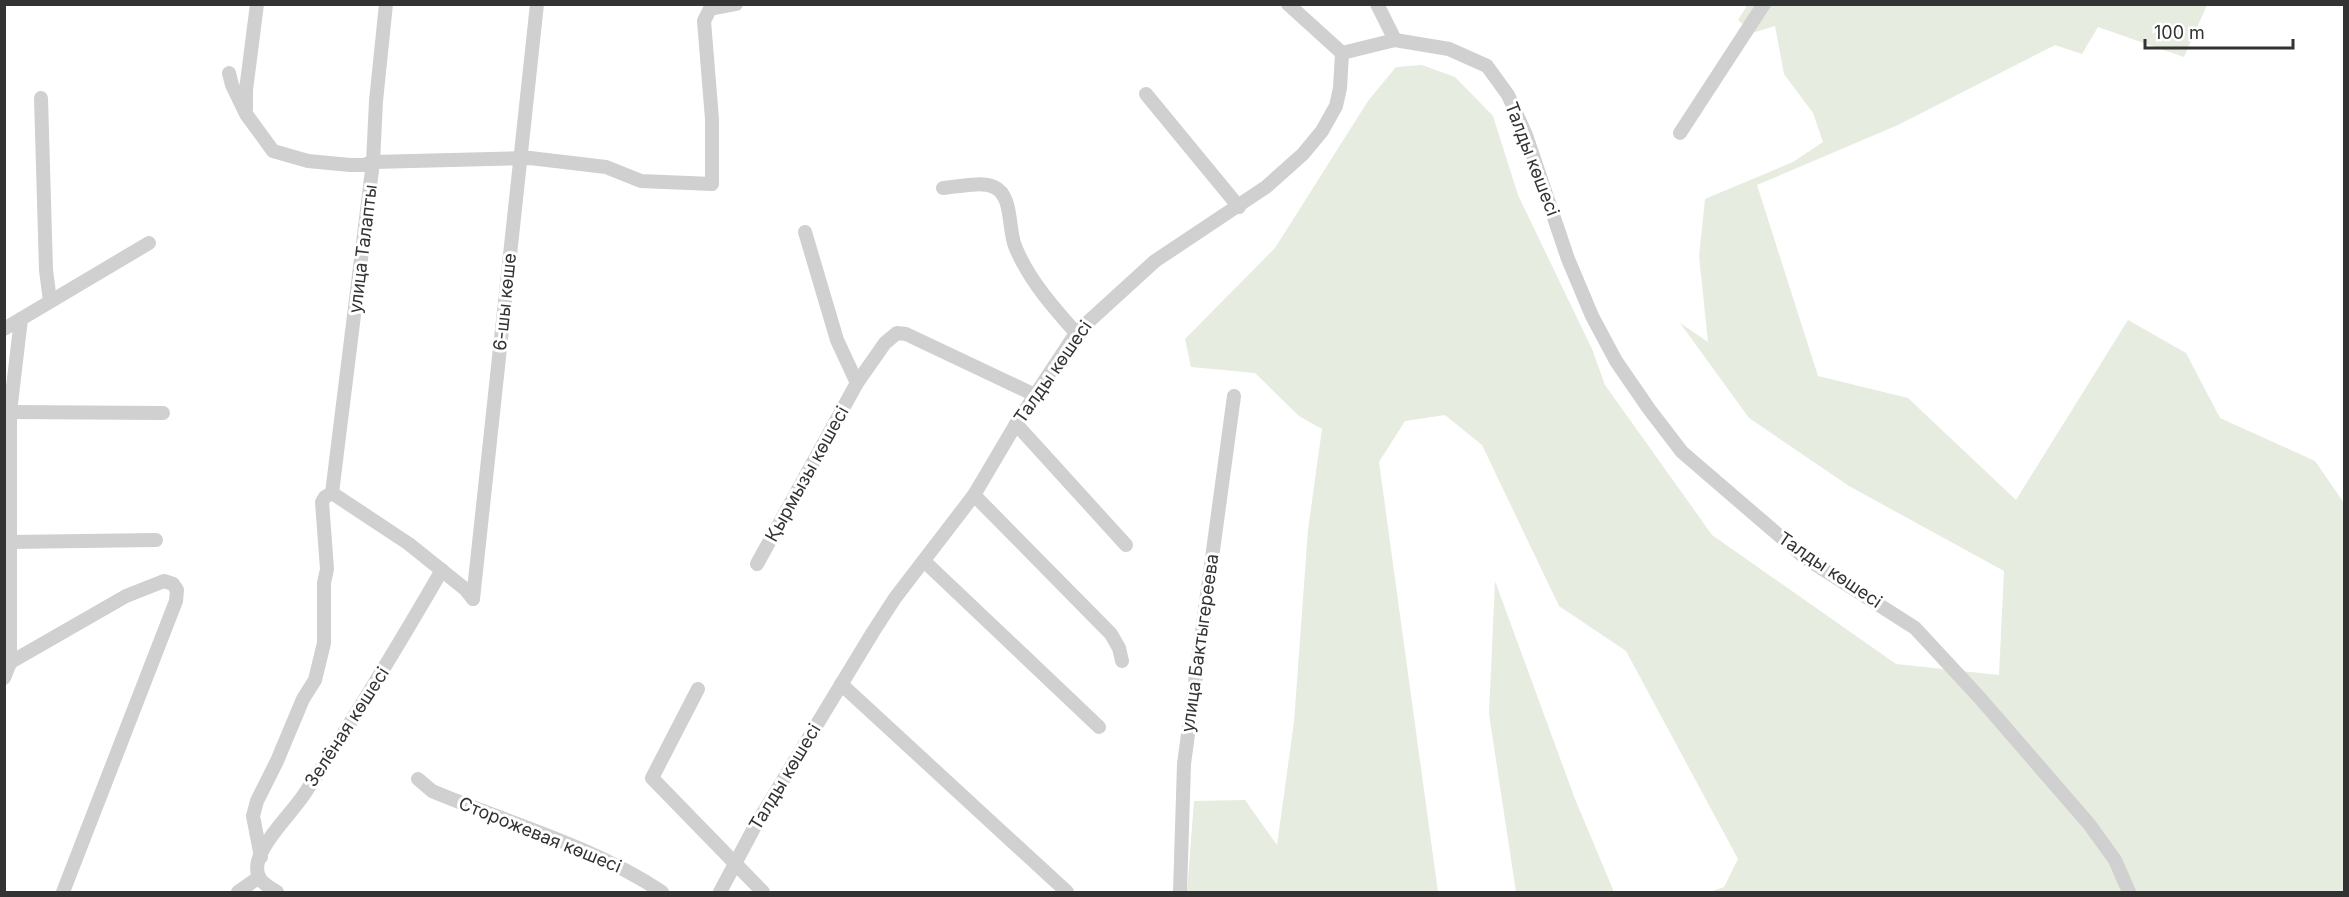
<svg xmlns="http://www.w3.org/2000/svg" width="2349" height="897" font-family="Inter,sans-serif">
  <style>
    .green { fill: #e6ecdf }
    .lines { fill: none; stroke-linecap: round; stroke-linejoin: round }
    .minor { stroke: #d0d0d0; stroke-width: 14 }
    .labels { text-anchor: middle; stroke-width: 6; stroke-linejoin: round; paint-order: stroke }
    .street-label { font-size: 18px; fill: #333; stroke: #fff }
  </style>
  <rect width="100%" height="100%" fill="#fff"/>
  <!-- green -->
  <g class="green">
    <path d="M1748 4 2207 5 2184 57 2098 27 2082 54 2055 45 1898 125 1757 185 1818 376 1908 398 2016 500 2128 320 2186 353 2220 418 2315 461 2344 503V892H1710L1724 887 1738 859 1626 651 1559 606 1482 445 1445 415 1405 421 1379 462 1438 892H1187L1194 801 1245 800 1277 845 1294 722 1308 530 1322 429 1299 416 1255 373 1191 367 1185 339 1275 248 1368 101 1396 67 1422 65 1455 77 1493 116 1518 195 1592 349 1605 385 1712 535 1896 664 1999 675 2004 571 1849 486 1749 418 1680 323 1708 342 1699 256 1705 199 1793 162 1823 142 1813 113 1784 74 1775 26 1752 33 1738 20Z"/>
    <path d="M1495 581 1575 799 1614 892H1516L1489 714Z"/>
  </g>
  <g class="lines">
    <!-- minor -->
    <g class="minor">
      <path d="M1288 4 1342 53"/>
      <path d="M1377 4 1395 40"/>
      <path d="M1342 53 1395 40 1449 49 1487 66 1508 95 1526 135 1568 259 1592 316 1616 361 1649 409 1682 452 1804 557 1915 628 1979 697 2089 824 2115 860 2129 892"/>
      <path d="M229 73 232 85 246 114 273 151 308 161 350 165H364L373 162 530 158 606 167 641 181 712 184V119L704 21 710 9 736 4"/>
      <path d="M1146 94 1239 207"/>
      <path d="M41 98 46 270 50 301"/>
      <path d="M246 109V90L257 4"/>
      <path d="M1680 133 1764 4"/>
      <path d="M943 188C958 187 980 181 994 187 1013 195 1008 229 1015 246 1028 279 1053 307 1076 333"/>
      <path d="M805 232 837 340 857 383"/>
      <path d="M4 329 149 243"/>
      <path d="M10 412 163 413"/>
      <path d="M1016 424 1126 545"/>
      <path d="M332 493 373 162 376 101 386 4"/>
      <path d="M332 493 409 544 465 589 473 599"/>
      <path d="M974 495 1111 634 1119 648 1122 661"/>
      <path d="M9 542 156 540"/>
      <path d="M924 561 1099 727"/>
      <path d="M757 564 857 383 885 343 897 333 906 334 1035 395"/>
      <path d="M473 599 537 4"/>
      <path d="M4 666 126 596 164 581 173 584 177 590 176 601 63 892"/>
      <path d="M4 678 10 663V412L21 319"/>
      <path d="M841 684 1067 892"/>
      <path d="M698 689 652 778 763 892"/>
      <path d="M418 779 432 791C508 823 593 846 662 892"/>
      <path d="M261 857 253 816 257 801 277 761 303 699 315 680 324 643V583L327 569 322 502 325 497 332 493"/>
      <path d="M238 892 258 878"/>
      <path d="M277 892C264 884 254 879 258 861 265 838 292 813 305 793 353 720 398 646 442 570"/>
      <path d="M720 892 754 828 873 632 895 598 974 495 1016 424 1076 333 1155 261 1266 187 1303 154 1322 131 1336 106 1340 88 1342 53"/>
      <path d="M1180 892 1184 764 1234 396"/>
    </g>
  </g>
  <g class="labels">
    <!-- street labels -->
    <g class="street-label">
      <text transform="translate(1532 159) rotate(69)" y="6">Талды көшесі</text>
      <text transform="translate(363 249) rotate(-83)" y="6">улица Талапты</text>
      <text transform="translate(505 302) rotate(-84)" y="6">6-шы көше</text>
      <text transform="translate(1053 372) rotate(-55)" y="6">Талды көшесі</text>
      <text transform="translate(807 474) rotate(-61)" y="6">Қырмызы көшесі</text>
      <text transform="translate(1830 570) rotate(34)" y="6">Талды көшесі</text>
      <text transform="translate(1200 643) rotate(-82)" y="6">улица Бактыгереева</text>
      <text transform="translate(347 727) rotate(-57)" y="6">Зелёная көшесі</text>
      <text transform="translate(785 777) rotate(-59)" y="6">Талды көшесі</text>
      <text transform="translate(540 835) rotate(22)" y="6">Сторожевая көшесі</text>
    </g>
  </g>
  <!-- border -->
  <rect width="2349" height="897" fill="none" stroke="#333333" stroke-width="12"/>
  <!-- scale -->
  <path d="M2145 39v9h148v-9" fill="none" stroke="#333333" stroke-width="3"/>
  <text x="2154" y="39" font-size="18" fill="#333333" stroke="#ffffff" stroke-width="4.5" paint-order="stroke">100 m</text>
</svg>
